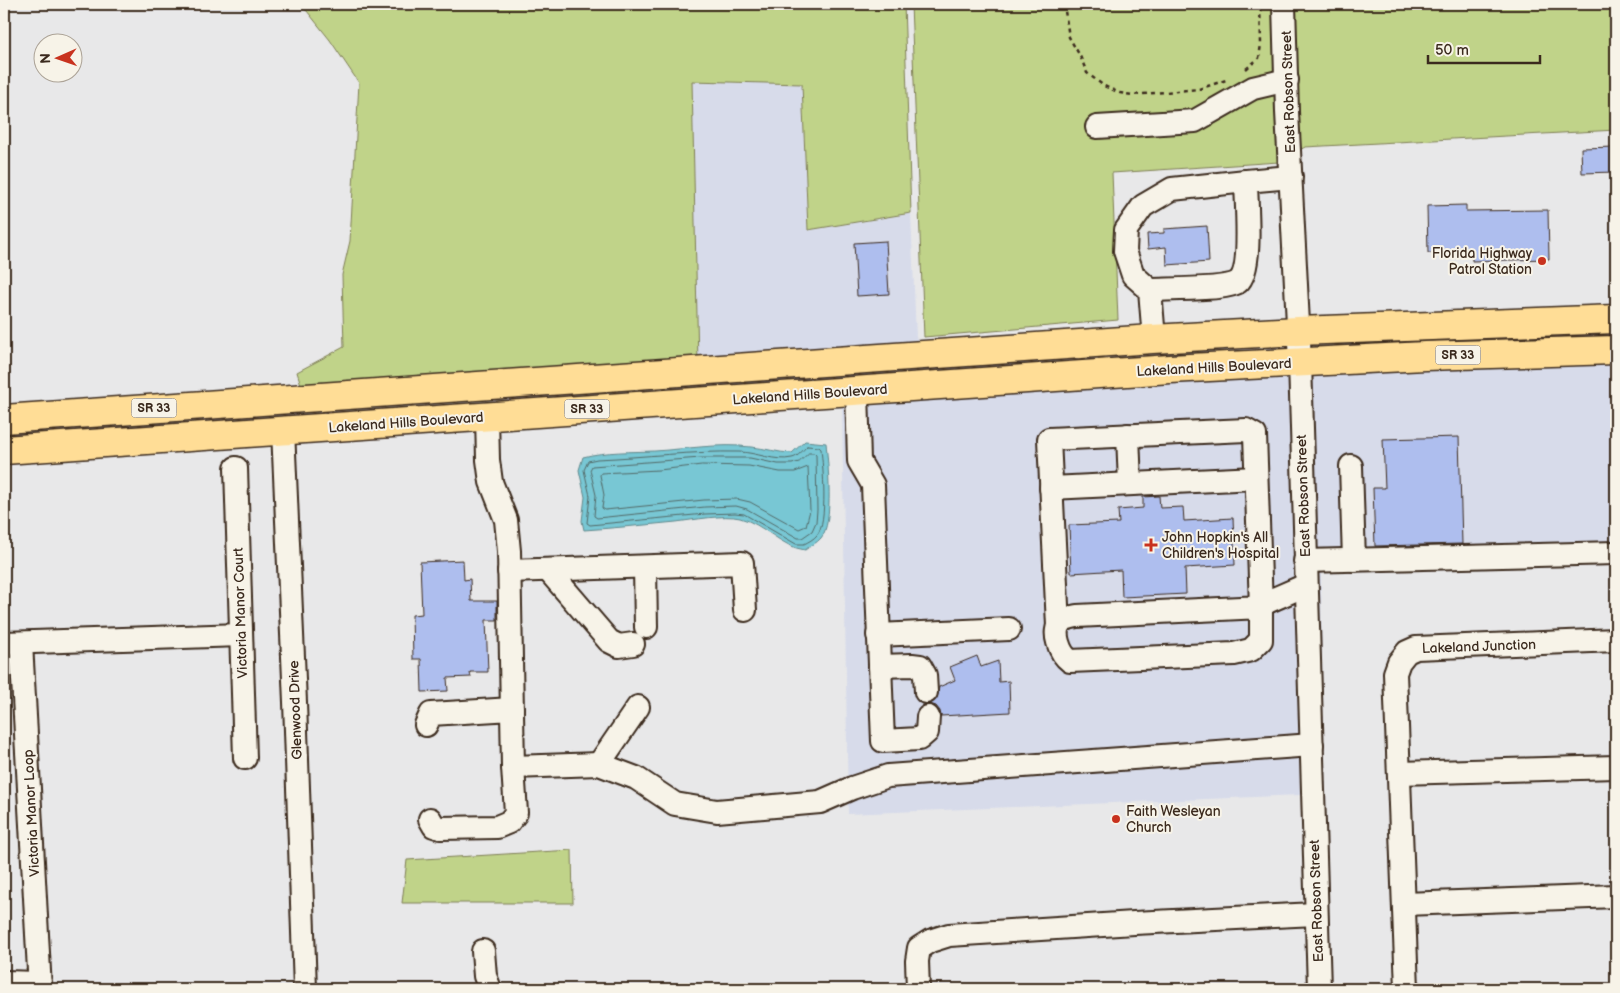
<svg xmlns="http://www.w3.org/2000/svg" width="1620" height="993" font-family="'Balsamiq Sans',sans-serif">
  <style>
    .built { fill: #d7dbea }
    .green { fill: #c0d389; stroke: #7e7e54 }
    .water { fill: #78c7d4; stroke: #60888b }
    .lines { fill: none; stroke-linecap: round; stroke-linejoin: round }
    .shore { stroke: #536967; stroke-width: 1 }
    .building { fill: #aebeee; stroke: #3b2a1e }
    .minor-casing { stroke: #3b2a1e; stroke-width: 26 }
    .major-casing { stroke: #3b2a1e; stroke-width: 31 }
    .path { stroke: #3b2a1e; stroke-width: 2.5; stroke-dasharray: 4 4; stroke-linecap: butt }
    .minor { stroke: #f7f3e8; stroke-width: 22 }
    .major { stroke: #ffdd96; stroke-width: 28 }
    .poi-dot { fill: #c8321e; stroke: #f7f3e8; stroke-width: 2 }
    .labels { text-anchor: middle; stroke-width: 4; stroke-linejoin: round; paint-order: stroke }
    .shield { fill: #f7f3e8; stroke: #73665b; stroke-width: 1 }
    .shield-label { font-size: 12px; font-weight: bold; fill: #3b2a1e }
    .street-label { font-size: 14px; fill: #3b2a1e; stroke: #f7f3e8 }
    .poi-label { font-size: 14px; fill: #3b2a1e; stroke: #f7f3e8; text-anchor: start }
  </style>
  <rect width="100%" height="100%" fill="#e8e8e9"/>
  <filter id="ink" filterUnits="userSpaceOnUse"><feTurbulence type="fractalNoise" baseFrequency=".02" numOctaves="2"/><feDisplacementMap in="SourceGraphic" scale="10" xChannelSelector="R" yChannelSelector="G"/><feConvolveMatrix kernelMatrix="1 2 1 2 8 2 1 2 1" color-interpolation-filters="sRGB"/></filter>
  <g filter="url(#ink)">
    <!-- built -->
    <g class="built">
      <path d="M692 81 802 84 808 230 911 213 916 337 918 341 922 344 698 364Z"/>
      <path d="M1059 354 1061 369 702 391 746 376Z"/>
      <path d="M1616 357V558L1321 567 1323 794 848 814 842 403 699 418V409Z"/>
    </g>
    <!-- green -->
    <g class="green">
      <path d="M296 4H904L911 213 808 230 802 84 692 81 698 364 303 391 297 372 344 347 342 275 350 241 359 83 330 40 307 11Z"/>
      <path d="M911 4H1616V130L1305 147 1279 162 1112 173 1118 320 924 337Z"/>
      <path d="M572 850 573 903H402L407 860Z"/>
    </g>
    <!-- water -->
    <path class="water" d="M805 441 826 443C828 463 834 523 821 538 817 543 810 546 805 550 781 547 764 524 740 518 724 514 693 520 676 522 645 525 615 528 584 530L582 521 585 497 579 470 583 457C606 451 631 452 655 451 687 449 719 443 751 447 765 448 778 453 792 453Z"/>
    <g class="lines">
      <!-- shore -->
      <g class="shore">
        <path d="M807 446 819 447 821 449C823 467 828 522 817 535 814 539 808 542 804 544H796L744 514 735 513 705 514 590 525 587 523 590 496 584 470 588 461 597 459C645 457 692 451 739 452 756 452 775 462 792 458 798 457 803 450 807 446Z"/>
        <path d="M809 453H814L816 455 817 510 816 522 812 531 802 538H798L747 509 736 506 705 507 597 518 594 516 596 495 590 470 592 466 701 458H750L778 464H792L799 462Z"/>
        <path d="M702 465 749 466 780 472H795L808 467 810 510 806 526 799 529 750 502 737 499 704 500 605 510 602 508 604 495 600 475 601 473 659 470Z"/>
      </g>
    </g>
    <!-- building -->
    <g class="building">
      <path d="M1616 147V172L1582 173 1581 148Z"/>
      <path d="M1466 205V211L1548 210 1549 259 1472 261V253H1428L1427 206Z"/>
      <path d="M1207 226 1209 262 1167 265 1166 247 1148 249 1147 234 1164 233V229Z"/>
      <path d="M886 241 889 294 857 296 854 243Z"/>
      <path d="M1459 437 1462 544 1375 546 1373 488H1385L1383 439Z"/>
      <path d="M1159 496 1160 508 1183 507 1184 521 1233 518 1235 565 1185 568 1186 594 1122 597 1121 570 1071 573 1069 525 1119 523 1118 510 1143 508V497Z"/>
      <path d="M463 560 464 580 470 579 471 601H497V620H486L488 672H470L471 677 447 678 448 691 422 692 421 659H413L412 615 422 614 420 562Z"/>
      <path d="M977 656 981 667 998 661 999 682 1009 681 1010 712 941 716 940 711 936 706 930 704 937 698 939 687 955 680 950 667Z"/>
    </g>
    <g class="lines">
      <!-- minor casing -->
      <g class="minor-casing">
        <g id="minor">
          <path d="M1284 4 1287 112 1300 362 1319 989"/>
          <path d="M1097 127 1195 121 1253 88 1287 80"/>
          <path d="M1150 290 1133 275 1125 251 1126 230 1143 206 1172 189 1246 181"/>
          <path d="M1154 339 1150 290C1167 289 1226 290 1238 282 1253 270 1246 201 1246 181L1291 177"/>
          <path d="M857 390 859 461 873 485 883 741 919 739 927 732 928 717"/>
          <path d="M283 430 295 702 305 989"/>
          <path d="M1128 435 1130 484"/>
          <path d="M1351 466 1354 560"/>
          <path d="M236 468 245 758"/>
          <path d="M1051 488 1256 478"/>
          <path d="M1305 561 1616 553"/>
          <path d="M645 567 646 627"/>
          <path d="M548 570 609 641 619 646 633 644"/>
          <path d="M509 571 742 563 745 610"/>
          <path d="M1058 626 1049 439 1246 430 1255 435 1261 607 1077 616C1072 617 1065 618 1061 622 1051 631 1060 654 1070 661L1234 654 1251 650 1261 640V607L1267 602 1306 585"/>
          <path d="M878 635 1009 629"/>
          <path d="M4 643 241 635"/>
          <path d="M21 643 40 989"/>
          <path d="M880 666 912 665 920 666 925 675 926 692"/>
          <path d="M426 725 431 714 512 709"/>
          <path d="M599 764 638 707"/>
          <path d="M513 767 599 764 636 778 675 804 717 811 820 802 852 788 888 776 1312 745"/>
          <path d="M1399 773 1616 767"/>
          <path d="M430 819 434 826 440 828 497 827 509 822 516 813 513 767 509 551 506 520 491 482 488 460 487 416"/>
          <path d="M1404 904 1616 896"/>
          <path d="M483 951 485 976 490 989"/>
          <path d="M4 982 40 983"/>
          <path d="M918 989 917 961 919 948 930 941 949 935 1134 923 1316 914"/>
          <path d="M1407 989 1395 673 1399 662 1407 652 1416 648 1616 640"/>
        </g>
      </g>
      <!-- major casing -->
      <g class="major-casing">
        <g id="major">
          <path d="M4 419 1152 339 1298 331 1616 319"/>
          <path d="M4 450 1170 369 1425 356 1616 350"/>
        </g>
      </g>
      <!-- path -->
      <g class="path">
        <path d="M1067 4 1065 11 1069 37 1080 56 1087 73 1104 86 1120 93 1132 95 1199 89 1226 80"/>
        <path d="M1246 69 1259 58 1261 44 1260 4"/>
      </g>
      <!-- minor -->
      <use href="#minor" class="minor"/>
      <!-- major -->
      <use href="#major" class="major"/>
    </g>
  </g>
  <!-- markers -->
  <g class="poi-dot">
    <circle cx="1542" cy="261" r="5"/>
    <path d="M1148.5 537.5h5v5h5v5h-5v5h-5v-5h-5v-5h5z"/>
    <circle cx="1116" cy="819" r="5"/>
  </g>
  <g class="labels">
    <!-- shield labels -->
    <g class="shield">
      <rect x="1435.5" y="345.5" width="45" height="19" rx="4"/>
      <rect x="131.5" y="398.5" width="45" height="19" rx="4"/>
      <rect x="564.5" y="399.5" width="45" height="19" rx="4"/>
    </g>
    <g class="shield-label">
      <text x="1458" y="359">SR 33</text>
      <text x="154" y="412">SR 33</text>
      <text x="587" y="413">SR 33</text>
    </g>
    <!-- street labels -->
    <g class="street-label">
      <text transform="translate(1288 92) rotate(-92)" y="5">East Robson Street</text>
      <text transform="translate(1214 367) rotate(-3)" y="5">Lakeland Hills Boulevard</text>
      <text transform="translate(810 394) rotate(-4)" y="5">Lakeland Hills Boulevard</text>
      <text transform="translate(406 422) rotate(-4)" y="5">Lakeland Hills Boulevard</text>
      <text transform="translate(1303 496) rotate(-92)" y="5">East Robson Street</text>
      <text transform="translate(240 613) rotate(-92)" y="5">Victoria Manor Court</text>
      <text transform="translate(1479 646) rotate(-2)" y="5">Lakeland Junction</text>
      <text transform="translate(295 710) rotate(-92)" y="5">Glenwood Drive</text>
      <text transform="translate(31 813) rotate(-93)" y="5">Victoria Manor Loop</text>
      <text transform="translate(1316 901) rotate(-92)" y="5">East Robson Street</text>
    </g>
    <!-- poi labels -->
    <g class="poi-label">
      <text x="1532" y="258" text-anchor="end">Florida Highway<tspan x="1532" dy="16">Patrol Station</tspan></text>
      <text x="1162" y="542">John Hopkin's All<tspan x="1162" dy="16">Children's Hospital</tspan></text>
      <text x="1126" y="816">Faith Wesleyan<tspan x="1126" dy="16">Church</tspan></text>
    </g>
  </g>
  <!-- margin -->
  <rect width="1620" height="993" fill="none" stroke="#f7f3e8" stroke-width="20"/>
  <rect x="10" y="10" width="1600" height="973" fill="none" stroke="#3b2a1e" stroke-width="2" filter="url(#ink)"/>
  <!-- north arrow -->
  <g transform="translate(58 58) rotate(268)"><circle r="24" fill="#f7f3e8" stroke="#aca397"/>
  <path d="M0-4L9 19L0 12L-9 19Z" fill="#c8321e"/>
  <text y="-8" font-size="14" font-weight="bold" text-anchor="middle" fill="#3b2a1e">N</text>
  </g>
  <!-- scale -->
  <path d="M1428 55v8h112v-8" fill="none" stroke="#3b2a1e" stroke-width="2.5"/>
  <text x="1435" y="55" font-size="15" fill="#3b2a1e" stroke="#f7f3e8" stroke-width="4" paint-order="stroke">50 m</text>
</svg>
